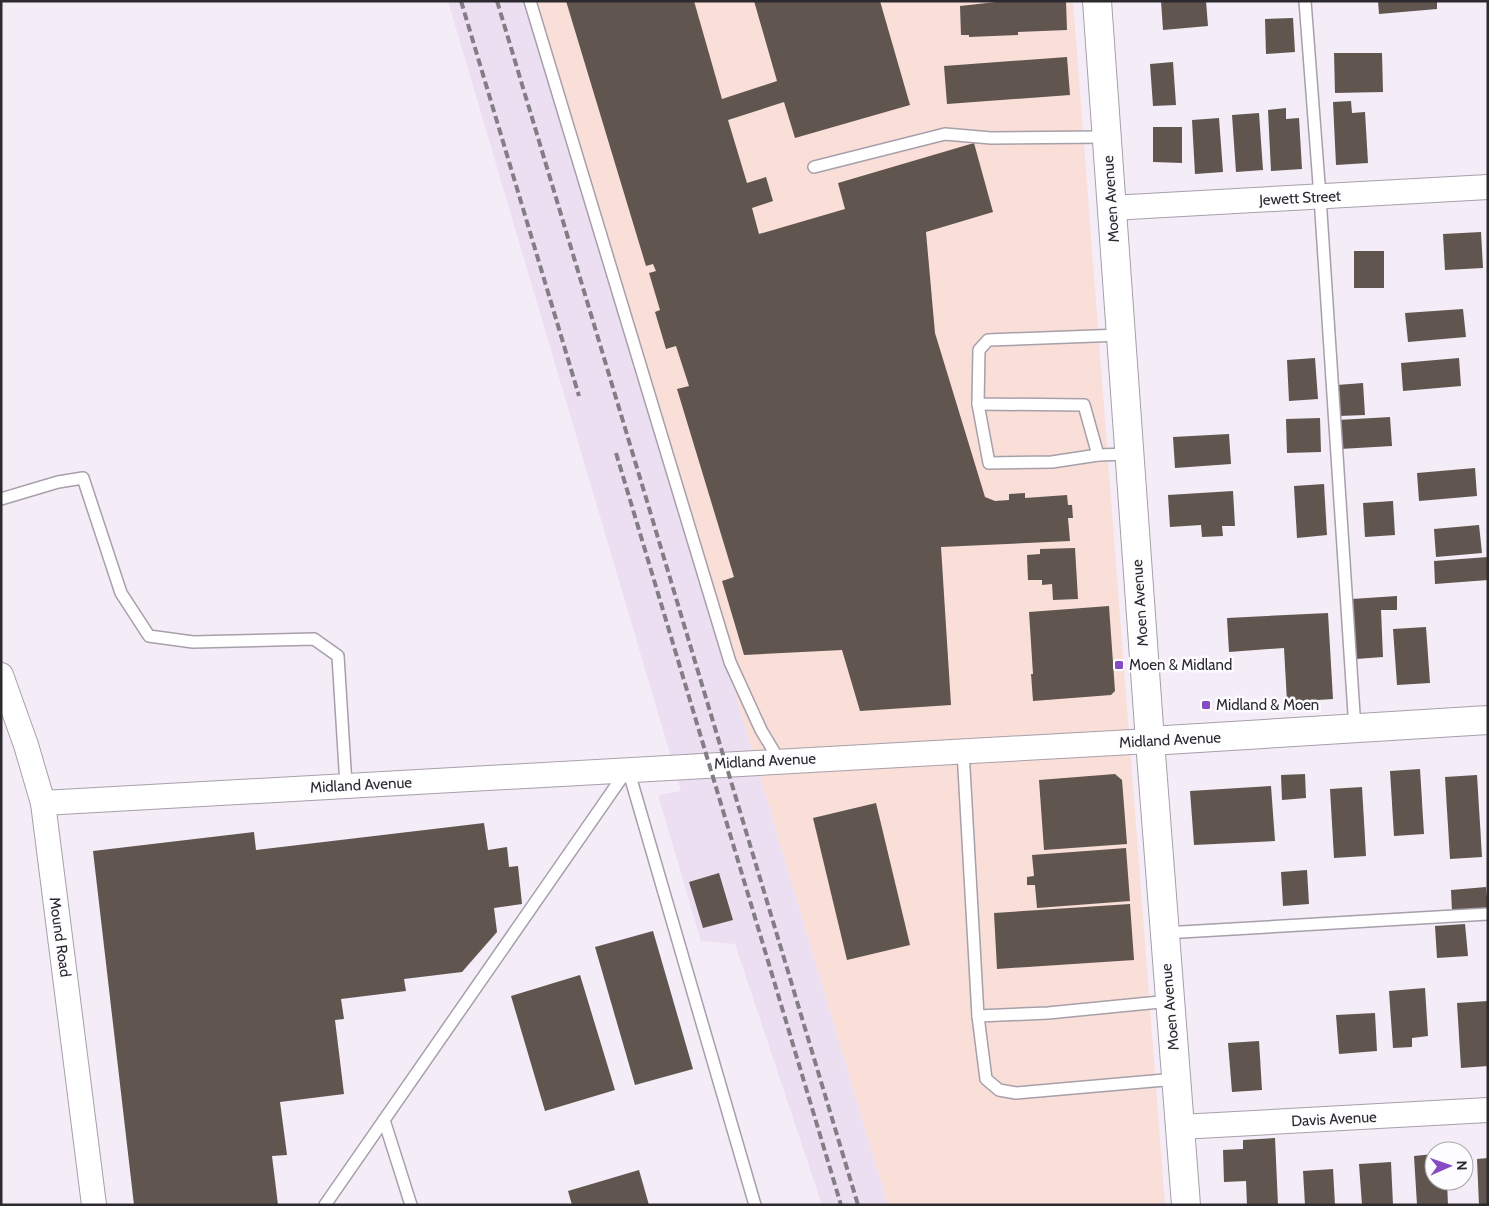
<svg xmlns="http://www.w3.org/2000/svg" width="1489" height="1206" font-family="Cabin,sans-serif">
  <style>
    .built { fill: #ecdff1 }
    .industrial { fill: #f9dfd8 }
    .building { fill: #60554f }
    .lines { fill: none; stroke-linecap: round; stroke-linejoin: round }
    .service-casing { stroke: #a79faa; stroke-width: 14 }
    .minor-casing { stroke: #a79faa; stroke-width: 26 }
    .tertiary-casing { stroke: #a79faa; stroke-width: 30 }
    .service { stroke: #fff; stroke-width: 11 }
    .minor { stroke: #fff; stroke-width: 24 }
    .tertiary { stroke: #fff; stroke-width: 28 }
    .rail { stroke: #837e86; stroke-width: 4; stroke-dasharray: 8 4; stroke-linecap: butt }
    .poi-dot { fill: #854cc3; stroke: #fdfcfe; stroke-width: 2 }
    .labels { text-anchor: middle; stroke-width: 5; stroke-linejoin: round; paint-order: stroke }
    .street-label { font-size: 15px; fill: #2d2a2f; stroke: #fdfcfe }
    .poi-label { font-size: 15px; fill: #2d2a2f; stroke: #fdfcfe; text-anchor: start }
  </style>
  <rect width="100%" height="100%" fill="#f4ecf7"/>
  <!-- built -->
  <path class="built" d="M448 1H529L888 1205H822L735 944 701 941 658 795 681 791Z"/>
  <!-- industrial -->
  <path class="industrial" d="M529 1H1073L1165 1205H888Z"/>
  <!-- building -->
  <g class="building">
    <path d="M566 1H694L722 99 777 81 754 1H880L910 105 795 138 784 102 728 120 747 183 766 177 773 201 752 208 759 234 845 209 838 183 974 143 993 212 926 232 935 333 985 497 995 501 1009 500V494L1025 493V498L1067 495 1068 505H1072L1073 518H1068L1070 541 941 547 951 705 860 711 842 650 744 655 722 581 734 577 677 389 689 386 676 346 666 349 655 312 660 310 649 273 656 271 653 264 646 266Z"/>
    <path d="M1005 1H1066L1067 30 1018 32V35L969 37V35H961L960 6Z"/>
    <path d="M1161 1H1206L1208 26 1163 30Z"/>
    <path d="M1378 1H1437V9L1379 14Z"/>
    <path d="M1293 18 1295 52 1266 54 1265 19Z"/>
    <path d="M1334 53H1382L1383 92 1335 93Z"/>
    <path d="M1067 57 1070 95 947 104 944 66Z"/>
    <path d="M1173 62 1176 105 1153 106 1150 64Z"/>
    <path d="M1351 101 1352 113 1365 112 1368 163 1336 165 1333 102Z"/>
    <path d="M1286 108V119L1299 118 1302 169 1271 171 1268 110Z"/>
    <path d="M1259 113 1263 170 1236 172 1232 115Z"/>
    <path d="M1219 118 1223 172 1195 174 1192 120Z"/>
    <path d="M1153 127H1182V163L1153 162Z"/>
    <path d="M1481 232 1483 268 1445 270 1443 234Z"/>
    <rect x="1354" y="251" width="30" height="37"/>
    <path d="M1463 309 1466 337 1408 342 1405 313Z"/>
    <path d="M1315 358 1318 399 1289 401 1287 360Z"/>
    <path d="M1459 358 1461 386 1403 391 1401 363Z"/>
    <path d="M1363 383 1365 415 1339 416 1337 385Z"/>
    <path d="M1390 417 1392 446 1340 449 1338 420Z"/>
    <path d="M1320 418 1321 452 1287 453 1286 419Z"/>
    <path d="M1229 434 1231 464 1175 468 1173 437Z"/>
    <path d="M1475 468 1477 496 1419 501 1417 473Z"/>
    <path d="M1324 484 1327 535 1297 538 1294 486Z"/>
    <path d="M1233 491 1235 526H1222L1223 536 1202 537 1201 525 1170 527 1168 495Z"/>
    <path d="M1393 501 1395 535 1365 537 1363 503Z"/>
    <path d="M1479 525 1482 553 1436 557 1434 529Z"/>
    <path d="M1075 548 1078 599 1053 600 1052 584 1042 585V580H1028L1027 555 1040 554V549Z"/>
    <path d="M1488 557V580L1435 584 1434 561Z"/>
    <path d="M1397 596V610H1381L1383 657 1356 659 1352 599Z"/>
    <path d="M1109 606 1115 691 1111 695 1033 701 1031 674H1033L1029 612Z"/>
    <path d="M1328 613 1333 699 1287 702 1284 648 1229 652 1227 618Z"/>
    <path d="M1426 627 1430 683 1397 685 1393 629Z"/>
    <path d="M1420 769 1424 834 1394 836 1390 771Z"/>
    <path d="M1115 774 1122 780 1127 844 1044 850 1039 780Z"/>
    <path d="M1305 774 1306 798 1282 800 1281 775Z"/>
    <path d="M1477 775 1482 857 1450 859 1445 777Z"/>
    <path d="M1271 786 1275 841 1194 845 1190 791Z"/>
    <path d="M1362 787 1366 856 1334 858 1330 789Z"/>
    <path d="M876 803 910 945 847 960 813 818Z"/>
    <path d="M484 823 488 850 507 847 509 867 518 866 522 904 494 908 497 932 462 972 404 979 406 991 341 999 344 1019 335 1020 344 1094 280 1102 287 1155 272 1156 278 1205H134L93 851 254 832 256 850Z"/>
    <path d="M1126 848 1130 901 1037 908 1035 885H1027V877L1034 876 1032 855Z"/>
    <path d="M1307 870 1309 904 1283 906 1281 872Z"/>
    <path d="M719 873 733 920 703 928 689 882Z"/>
    <path d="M1486 887 1488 909 1452 912 1451 890Z"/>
    <path d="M1130 904 1134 960 997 969 994 913Z"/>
    <path d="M1465 924 1468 956 1437 958 1435 926Z"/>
    <path d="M653 931 693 1069 635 1085 595 947Z"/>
    <path d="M580 975 615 1090 545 1111 511 996Z"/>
    <path d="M1425 988 1428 1036 1412 1038V1047L1393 1048 1389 991Z"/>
    <path d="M1488 1001V1066L1461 1068 1457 1003Z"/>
    <path d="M1375 1013 1377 1051 1339 1054 1336 1015Z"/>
    <path d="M1259 1041 1262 1090 1232 1092 1228 1043Z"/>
    <path d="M1275 1138 1278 1205H1247L1246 1181 1224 1182 1223 1150 1243 1149V1140Z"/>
    <path d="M1434 1154V1181H1447L1448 1205H1417L1414 1156Z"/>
    <path d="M1488 1158V1205H1479L1477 1159Z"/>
    <path d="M1391 1162 1393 1205H1362L1359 1164Z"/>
    <path d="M1333 1169 1335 1205H1305L1303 1171Z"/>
    <path d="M639 1170 649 1205H572L568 1191Z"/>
  </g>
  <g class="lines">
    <!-- service casing -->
    <g class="service-casing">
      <g id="service">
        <path d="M530 1 730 662 761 730 779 760"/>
        <path d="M1305 1 1320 197 1355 729"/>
        <path d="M814 167 945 134 991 138 1106 137"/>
        <path d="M978 404 989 463 1052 462 1098 455 1129 454"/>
        <path d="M1098 455 1084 405 978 404 979 350 988 340 1121 335"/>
        <path d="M1 499 58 482 83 478 121 593 149 636 193 642 314 639 338 656 346 785"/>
        <path d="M963 751 978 1016 1048 1013 1170 1001"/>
        <path d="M628 769 755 1205"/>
        <path d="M1164 933 1488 914"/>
        <path d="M978 1016 986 1079 999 1090 1016 1093 1176 1079"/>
        <path d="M384 1120 411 1205"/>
        <path d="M325 1205 627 770"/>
      </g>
    </g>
    <!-- minor casing -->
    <g class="minor-casing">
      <g id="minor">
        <path d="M1111 208 1488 187"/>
        <path d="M1 675 26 745 43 803 94 1205"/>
        <path d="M43 803 1150 741"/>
        <path d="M1180 1127 1488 1110"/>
      </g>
    </g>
    <!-- tertiary casing -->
    <g class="tertiary-casing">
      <g id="tertiary">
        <path d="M1097 1 1150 741 1186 1205"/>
        <path d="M1150 741 1488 720"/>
      </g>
    </g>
    <!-- service -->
    <use href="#service" class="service"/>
    <!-- minor -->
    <use href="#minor" class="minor"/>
    <!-- tertiary -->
    <use href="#tertiary" class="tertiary"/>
    <!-- rail -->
    <g class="rail">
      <path d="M461 1 579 396"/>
      <path d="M497 1 858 1205"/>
      <path d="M616 453 841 1205"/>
    </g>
  </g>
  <!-- markers -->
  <g class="poi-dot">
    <rect x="1114" y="660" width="10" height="10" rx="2.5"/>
    <rect x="1201" y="700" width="10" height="10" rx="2.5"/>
  </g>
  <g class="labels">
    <!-- street labels -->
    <g class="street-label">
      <text transform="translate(1300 198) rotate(-3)" y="5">Jewett Street</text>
      <text transform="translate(1111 199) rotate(-94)" y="5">Moen Avenue</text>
      <text transform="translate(1140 603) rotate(-94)" y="5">Moen Avenue</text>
      <text transform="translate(1170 740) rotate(-3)" y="5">Midland Avenue</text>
      <text transform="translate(765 761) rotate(-3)" y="5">Midland Avenue</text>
      <text transform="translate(361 785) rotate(-3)" y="5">Midland Avenue</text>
      <text transform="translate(60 937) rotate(82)" y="5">Mound Road</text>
      <text transform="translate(1170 1007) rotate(-95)" y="5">Moen Avenue</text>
      <text transform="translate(1334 1119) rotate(-3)" y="5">Davis Avenue</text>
    </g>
    <!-- poi labels -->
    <g class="poi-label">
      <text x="1129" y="670">Moen &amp; Midland</text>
      <text x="1216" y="710">Midland &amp; Moen</text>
    </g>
  </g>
  <!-- border -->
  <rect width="1489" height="1206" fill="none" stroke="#2d2a2f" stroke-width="5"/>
  <!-- north arrow -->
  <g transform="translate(1449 1166) rotate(88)"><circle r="24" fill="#fdfcfe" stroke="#aaa8ab"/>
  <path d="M0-4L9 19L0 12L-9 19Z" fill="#854cc3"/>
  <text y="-8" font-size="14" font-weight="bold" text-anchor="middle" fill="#2d2a2f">N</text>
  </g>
</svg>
